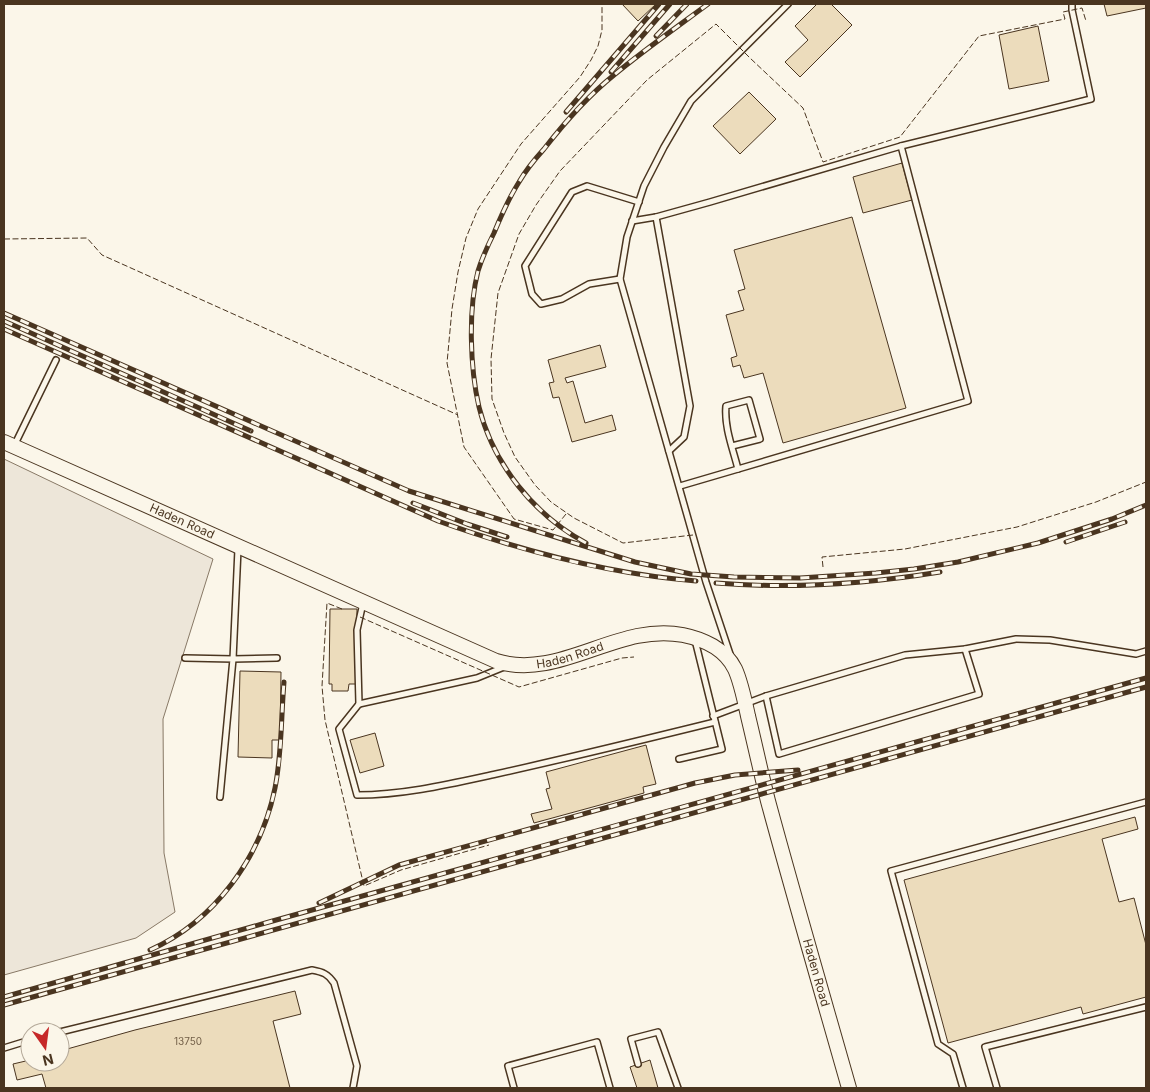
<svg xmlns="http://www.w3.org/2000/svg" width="1150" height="1092" font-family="Inter,sans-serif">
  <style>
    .green { fill: #ede6d9; stroke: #887966 }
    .building { fill: #ecdcbc; stroke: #4a3520 }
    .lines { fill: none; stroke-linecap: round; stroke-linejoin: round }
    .lane-casing { stroke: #4a3520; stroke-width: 8 }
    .secondary-casing { stroke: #4a3520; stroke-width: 16 }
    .lane { stroke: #fbf6e9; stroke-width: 5 }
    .secondary { stroke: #fbf6e9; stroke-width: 14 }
    .rail-casing { stroke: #4a3520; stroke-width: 5 }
    .rail { stroke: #fbf6e9; stroke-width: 3; stroke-dasharray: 9; stroke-linecap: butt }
    .fence { stroke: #4a3520; stroke-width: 1; stroke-dasharray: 6 2.5; stroke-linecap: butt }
    .labels { text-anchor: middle; stroke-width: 4; stroke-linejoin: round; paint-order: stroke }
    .number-label { font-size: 10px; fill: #725f47 }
    .street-label { font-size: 12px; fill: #4a3520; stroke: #fbf6e9 }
  </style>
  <rect width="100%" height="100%" fill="#fbf6e9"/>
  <!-- green -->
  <path class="green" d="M4 459 213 559 163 719 164 853 175 912 136 938 4 975Z"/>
  <!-- building -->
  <g class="building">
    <path d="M622 4H656L638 21Z"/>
    <path d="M817 4H831L852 25 800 77 785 62 808 40 795 26Z"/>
    <path d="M1104 4H1146V8L1107 16Z"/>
    <path d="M1038 26 1049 81 1009 89 999 35Z"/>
    <path d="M749 92 776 119 740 154 713 126Z"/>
    <path d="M902 163 912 200 863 213 853 177Z"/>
    <path d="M852 217 906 408 783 443 763 373 744 378 740 365 733 367 731 358 737 356 726 315 744 310 738 291 745 289 734 250Z"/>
    <path d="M600 345 606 367 565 378 567 383 573 381 585 423 612 415 616 430 572 442 559 397 553 398 549 383 554 382 548 360Z"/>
    <path d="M330 609H357L356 684H349L348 691H332V684H329Z"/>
    <path d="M240 671 281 672 280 740H272V758L238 757Z"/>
    <path d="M375 733 384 766 360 773 350 740Z"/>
    <path d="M646 745 656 784 643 787 644 793 534 823 531 814 552 809 546 789 550 788 546 772Z"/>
    <path d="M1135 817 1138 829 1102 839 1119 902 1134 898 1146 945V997L1083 1014 1081 1007 948 1043 904 880Z"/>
    <path d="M295 991 301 1014 273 1021 290 1088H46L42 1074 17 1080 13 1064 30 1060V1062H60V1051L135 1030Z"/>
    <path d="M650 1060 658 1088H637L630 1067Z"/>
  </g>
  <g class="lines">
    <!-- lane casing -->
    <g class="lane-casing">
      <g id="lane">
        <path d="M656 217 690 406 684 437 669 451"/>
        <path d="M632 221 656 217 710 202 901 146 1091 99 1072 10V4"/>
        <path d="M620 279 589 284 562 299 541 304 532 294 525 266 572 192 587 186 639 202"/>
        <path d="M15 444 56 360"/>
        <path d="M738 469 968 401 901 146"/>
        <path d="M680 486 738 469C733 449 724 427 726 406L749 400 760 439 732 446"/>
        <path d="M238 549 233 659 277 658"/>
        <path d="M730 654 706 582 620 279 627 237 644 186 664 147 691 101 788 4"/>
        <path d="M185 658 233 659 220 797"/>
        <path d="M504 667 477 678 359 704 339 729 357 795C404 795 450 784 496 774 569 758 642 740 715 722"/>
        <path d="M766 696 779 754 979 694 965 649"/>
        <path d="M359 704 357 630 363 603"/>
        <path d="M713 716 766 696 905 655 965 649 1016 639 1050 640 1136 654 1146 651"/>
        <path d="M679 759 722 749 695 640"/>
        <path d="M60 1032 312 970C323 972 328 974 334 983L357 1066 353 1088"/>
        <path d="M4 1048 30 1040"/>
        <path d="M638 1064 631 1039 658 1032 678 1088"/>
        <path d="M514 1088 508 1066 597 1042 610 1088"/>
        <path d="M963 1088 953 1054 938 1044 891 871 1146 802"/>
        <path d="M997 1088 985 1047 1146 1007"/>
      </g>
    </g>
    <!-- secondary casing -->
    <g class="secondary-casing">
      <g id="secondary">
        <path id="s1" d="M4 442 496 661C560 681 618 622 683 635 703 639 725 649 735 669 741 682 745 702 748 716 755 745 761 773 768 801 794 897 822 993 849 1088"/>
      </g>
    </g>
    <!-- lane -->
    <use href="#lane" class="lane"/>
    <!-- secondary -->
    <use href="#secondary" class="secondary"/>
    <!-- rail casing -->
    <g class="rail-casing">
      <g id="rail">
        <path d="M656 36 687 4"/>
        <path d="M611 72 670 4"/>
        <path d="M566 112 659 4"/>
        <path d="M4 313 409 491 635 562 691 574 734 577 800 578 876 573 914 569 958 562 1038 543 1112 519 1146 505"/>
        <path d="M4 321 251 431"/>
        <path d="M4 329 438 521C522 551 607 574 696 581"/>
        <path d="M413 503 467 524 507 537"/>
        <path d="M1066 542 1125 522"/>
        <path d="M586 543C534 515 493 464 479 407 470 368 468 310 478 271 482 258 488 245 494 233 501 216 509 198 519 182 526 170 535 159 544 149 565 122 588 96 614 75 644 50 677 27 708 4"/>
        <path d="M716 583C790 589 866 584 940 572"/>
        <path d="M319 903 399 865 695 783 735 775 798 770"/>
        <path d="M150 950C215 921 261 857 275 788 282 753 281 717 284 682"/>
        <path d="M4 997 269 922 1146 678"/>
        <path d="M4 1005 1146 687"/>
      </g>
    </g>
    <!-- rail -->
    <use href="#rail" class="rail"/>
    <!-- fence -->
    <g class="fence">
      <path d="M4 239 87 238 102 255 458 415"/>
      <path d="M566 514 553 530 514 519 464 447 447 363 452 309 458 272 466 238 478 209 521 144 580 77 591 60 598 46 602 30V4"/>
      <path d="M693 535 623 543 574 518 551 502 535 485 515 457 504 433 492 399 491 359 498 293 519 234 536 205 560 171 647 80 716 24 750 58 803 108 823 162 900 137 979 36 1065 19 1063 12 1082 8 1086 21"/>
      <path d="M823 567 822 557 905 549 1017 527 1096 502 1146 482"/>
      <path d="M342 609 327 603 322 686 325 720 364 886 401 870 489 845"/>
      <path d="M360 617 519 687 622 658 634 657"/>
    </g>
  </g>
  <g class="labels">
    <!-- number labels -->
    <g class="number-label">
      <text x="188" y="1045">13750</text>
    </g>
    <!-- street labels -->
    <g class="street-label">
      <text dy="4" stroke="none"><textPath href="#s1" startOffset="195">Haden Road</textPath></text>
      <text dy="4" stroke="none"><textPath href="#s1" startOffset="614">Haden Road</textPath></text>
      <text dy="4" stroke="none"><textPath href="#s1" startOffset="1109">Haden Road</textPath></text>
    </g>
  </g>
  <!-- border -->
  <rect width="1150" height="1092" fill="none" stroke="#4a3520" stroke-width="10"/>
  <!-- north arrow -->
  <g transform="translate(45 1047) rotate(166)"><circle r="24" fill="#fbf6e9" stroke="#b4a999"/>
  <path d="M0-4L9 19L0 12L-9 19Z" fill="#c62828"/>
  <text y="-8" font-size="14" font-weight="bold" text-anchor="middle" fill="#4a3520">N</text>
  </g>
</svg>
